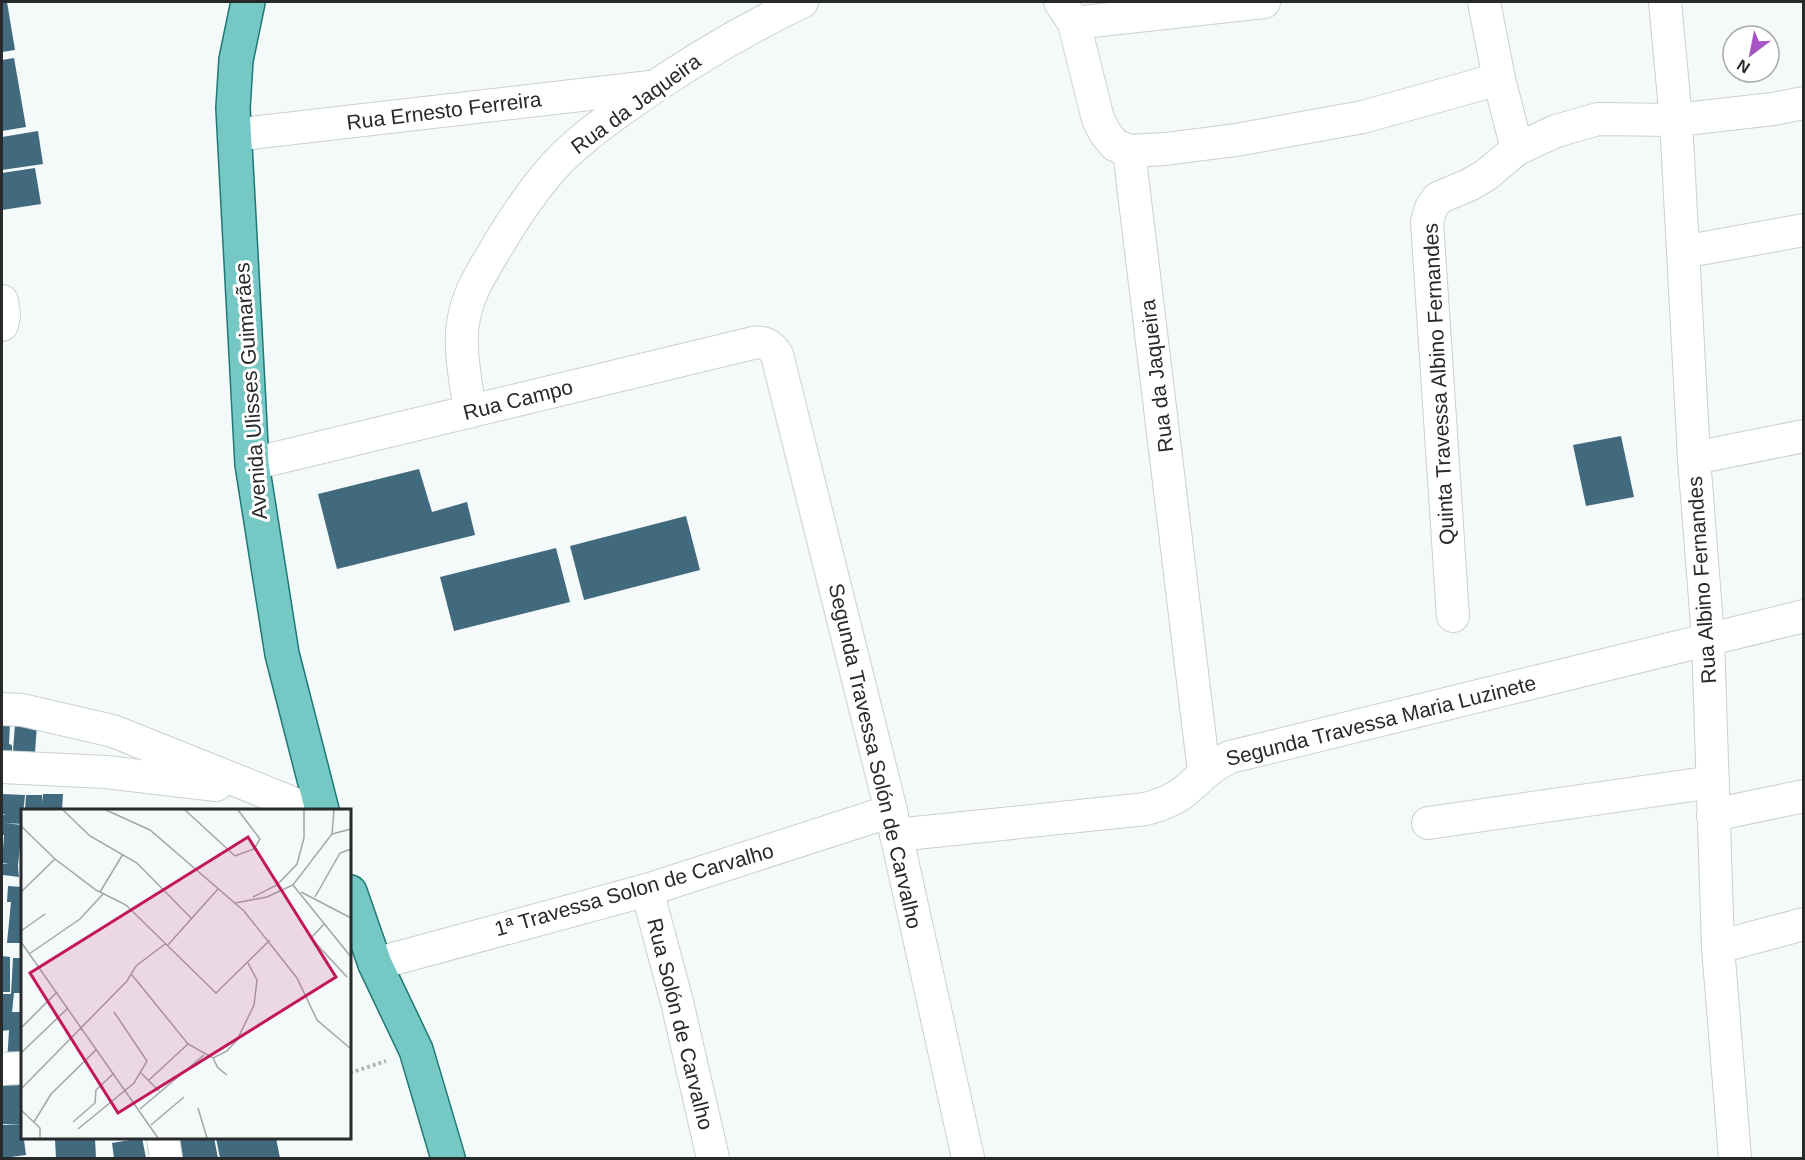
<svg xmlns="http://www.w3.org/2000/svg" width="1805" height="1160" font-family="Helvetica,sans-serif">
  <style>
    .building { fill: #426a7e }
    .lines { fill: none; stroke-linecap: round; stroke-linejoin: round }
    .minor-casing { stroke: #cad0d1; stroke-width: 34 }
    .major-casing { stroke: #1f7974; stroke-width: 36 }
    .path { stroke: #b2b6b7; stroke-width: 4; stroke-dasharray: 3 3; stroke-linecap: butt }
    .minor { stroke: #fff; stroke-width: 32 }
    .major { stroke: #76c8c4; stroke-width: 33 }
    .labels { text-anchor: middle; stroke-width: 6; stroke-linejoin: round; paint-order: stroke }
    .street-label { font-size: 21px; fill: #27292a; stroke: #fff }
    .inset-road { fill: none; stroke: #a2a6a7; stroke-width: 1.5 }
    .view { fill: #c2185b; fill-opacity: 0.15; stroke: #c2185b; stroke-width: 3 }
    .inset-edge { fill: none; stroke: #27292a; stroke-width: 3 }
  </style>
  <rect width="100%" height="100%" fill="#f4f9fa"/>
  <!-- building -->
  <g class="building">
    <path d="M2 2H7L15 50 2 52Z"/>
    <path d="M14 58 26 127 2 131V60Z"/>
    <path d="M38 131 43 164 2 170V137Z"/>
    <path d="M35 168 41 204 2 210V173Z"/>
    <path d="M1621 436 1634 497 1586 506 1573 445Z"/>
    <path d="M419 469 432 512 467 502 475 535 337 569 318 494Z"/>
    <path d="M686 516 700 570 584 600 570 546Z"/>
    <path d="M556 548 570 602 454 631 440 577Z"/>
    <path d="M2 724H10L9 744 12 745V754L2 753Z"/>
    <path d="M15 724 37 725 35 752 13 751Z"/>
    <path d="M2 794 25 795 22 824 5 823 22 825V846H20L18 866 19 877 3 875V864H9L2 863 4 835H2V815L6 814H2Z"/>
    <path d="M43 794H63L62 810H25L26 795H42L43 803Z"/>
    <path d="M8 886 22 887V943H7L11 902H7Z"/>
    <path d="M2 956 10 957V992H2Z"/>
    <path d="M13 958H22V993H14L12 1012H22V1063H7L9 1030 2 1031V994H11Z"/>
    <rect x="2" y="1075" width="20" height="49"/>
    <path d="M22 1124 26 1155 3 1158 2 1125Z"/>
    <path d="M60 1138H95L96 1158H56L55 1140Z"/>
    <path d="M142 1138 146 1158H114L112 1143Z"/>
    <path d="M174 1138H214L218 1158H178Z"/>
    <path d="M216 1138H276L280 1158H220Z"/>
  </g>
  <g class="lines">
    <!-- minor casing -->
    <g class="minor-casing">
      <g id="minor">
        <path d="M1060 2 1074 23 1098 119 1105 133 1115 145 1129 151 1165 149 1236 140 1363 117 1499 79"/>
        <path d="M1484 2 1499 79 1517 149"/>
        <path d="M1665 2 1676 120 1694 458 1708 638 1718 947 1735 1158"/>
        <path d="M1074 23 1264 2"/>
        <path d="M234 135 650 87"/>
        <path d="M1129 151 1204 772"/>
        <path d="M1683 252 1804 230"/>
        <path d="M2 301 4 315 2 325"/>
        <path d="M470 412C466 380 457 345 465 313 470 291 483 270 494 252 512 221 533 189 557 163 578 141 603 123 627 106 683 66 741 31 802 2"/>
        <path d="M1694 458 1804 436"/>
        <path d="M252 464 753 343C765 341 771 345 777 355L891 811 968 1158"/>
        <path d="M1453 616 1427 222 1431 208 1438 198 1469 185 1486 175 1517 149 1556 131 1598 119 1676 120 1773 109 1804 103"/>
        <path d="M2 709 22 710 113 731 310 810"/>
        <path d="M2 767 106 772 216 785"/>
        <path d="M1713 815 1804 796"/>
        <path d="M1428 823 1713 782"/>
        <path d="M896 835 1146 809C1160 805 1174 800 1185 791 1202 777 1209 767 1230 757L1804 616"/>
        <path d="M647 890 677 1002 713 1158"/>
        <path d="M1718 947 1804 924"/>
        <path d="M375 964 647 890 891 811"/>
        <path d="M2 1069 22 1068"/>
        <path d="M163 1138 166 1158"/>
      </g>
    </g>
    <!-- major casing -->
    <g class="major-casing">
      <g id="major">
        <path d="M248 2 236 60 233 108 252 464 282 654 322 810"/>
        <path d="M350 892 375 964 416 1050 448 1158"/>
      </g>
    </g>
    <!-- path -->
    <path class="path" d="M350 1073 386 1061"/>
    <!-- minor -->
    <use href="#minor" class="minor"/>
    <!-- major -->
    <use href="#major" class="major"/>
  </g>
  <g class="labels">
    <!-- street labels -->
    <g class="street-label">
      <text transform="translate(636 104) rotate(-36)" y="7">Rua da Jaqueira</text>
      <text transform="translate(444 111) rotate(-7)" y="7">Rua Ernesto Ferreira</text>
      <text transform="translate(1157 376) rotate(-97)" y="7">Rua da Jaqueira</text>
      <text transform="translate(1439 384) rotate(-93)" y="7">Quinta Travessa Albino Fernandes</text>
      <text transform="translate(251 391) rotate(-94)" y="7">Avenida Ulisses Guimarães</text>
      <text transform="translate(518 400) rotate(-14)" y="7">Rua Campo</text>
      <text transform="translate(1702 580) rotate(-94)" y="7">Rua Albino Fernandes</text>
      <text transform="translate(1381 721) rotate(-14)" y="7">Segunda Travessa Maria Luzinete</text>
      <text transform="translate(875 756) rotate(77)" y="7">Segunda Travessa Solón de Carvalho</text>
      <text transform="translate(634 890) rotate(-16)" y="7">1ª Travessa Solon de Carvalho</text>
      <text transform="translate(680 1024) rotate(76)" y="7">Rua Solón de Carvalho</text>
    </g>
  </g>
  <!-- overview -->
  <g transform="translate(21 809)">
    <rect width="330" height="330" fill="#f4f9fa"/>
    <path class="inset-road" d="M42 1 69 27 116 54 170 109M85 1 129 21 223 102 276 169 296 211 330 240M164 1 214 47 233 40 239 30 217 1M0 17 34 50 75 81 105 96 195 184 249 131M311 25 330 20M272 76 330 148M0 83 34 50M79 83 102 45M280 83 330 109M232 88 256 76 276 55 283 29V1M294 88 319 44 330 40M214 94 246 88 272 76 311 25 313 1M303 115 290 129 326 168M0 122 24 105M0 133 137 329M146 137 197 80M8 145 59 110 83 84M111 166 167 235 192 249 206 242 216 231 233 196 236 171 227 154M0 219 36 183M0 244 47 199M192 249 197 259 206 266M120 264 138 282M128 271 167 235M0 280 106 172 115 157 144 135M177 299 186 329M119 300 183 246M0 301 19 319V329M13 313 30 285 76 240M52 313 74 294 75 281 93 264M130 316 163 288M57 320 113 274 126 252 93 203"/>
    <path class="view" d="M227 28 315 168 97 304 9 164Z"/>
    <rect width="330" height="330" class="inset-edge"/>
  </g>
  <!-- border -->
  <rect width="1805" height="1160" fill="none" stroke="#27292a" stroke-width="6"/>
  <!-- north arrow -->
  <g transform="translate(1751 54) rotate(212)"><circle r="28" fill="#ffffff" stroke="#a9a9aa" stroke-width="1.5"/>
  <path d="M0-4.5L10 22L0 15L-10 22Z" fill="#a655c5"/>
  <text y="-9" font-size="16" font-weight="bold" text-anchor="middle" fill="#27292a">N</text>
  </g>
</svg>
